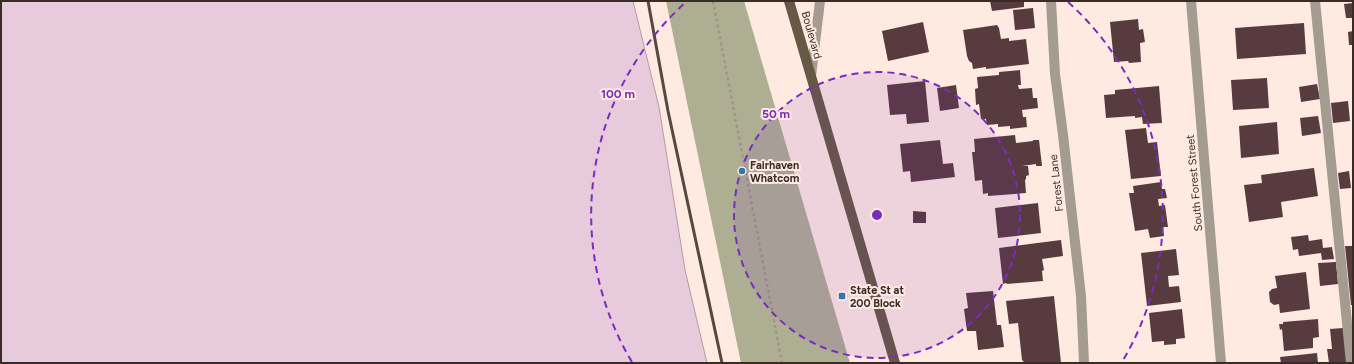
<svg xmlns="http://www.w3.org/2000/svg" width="1354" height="364" font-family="Figtree,sans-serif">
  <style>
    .forest { fill: #aeaf92 }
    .water { fill: #e7cadc; stroke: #b39ba6 }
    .building { fill: #583b3e }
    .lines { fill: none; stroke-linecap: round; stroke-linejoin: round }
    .path { stroke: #a3928b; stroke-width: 2.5; stroke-dasharray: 3 3; stroke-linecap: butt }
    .minor { stroke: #a49c90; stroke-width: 10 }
    .major { stroke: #665844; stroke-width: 10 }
    .rail { stroke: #554741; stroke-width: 3 }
    .ring { fill: none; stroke: #7b2cbf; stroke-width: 2; stroke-dasharray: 7 5 }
    .poi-dot { fill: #2f76aa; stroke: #feeae1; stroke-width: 1.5 }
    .labels { text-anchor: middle; stroke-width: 4; stroke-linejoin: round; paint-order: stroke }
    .street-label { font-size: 11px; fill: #392c27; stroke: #feeae1 }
    .poi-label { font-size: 11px; font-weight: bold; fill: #392c27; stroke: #feeae1; text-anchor: start }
    .centre { fill: #7b2cbf; stroke: #feeae1; stroke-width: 2 }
    .ring-label { font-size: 12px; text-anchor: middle; font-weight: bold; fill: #7b2cbf; stroke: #feeae1; stroke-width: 4; stroke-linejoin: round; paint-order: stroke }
  </style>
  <rect width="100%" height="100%" fill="#feeae1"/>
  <!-- forest -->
  <path class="forest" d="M666 1H744L850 363H741Z"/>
  <!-- water -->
  <path class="water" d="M1 1H633L659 107 685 270 707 363H1Z"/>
  <!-- building -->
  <g class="building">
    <path d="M990 1H1024V7L992 11Z"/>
    <path d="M1353 3V18H1346L1344 4Z"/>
    <path d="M1033 8 1035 28 1015 30 1013 10Z"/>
    <path d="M1138 19 1139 30 1143 29 1145 42 1140 43 1141 62 1129 63 1128 61 1114 62 1110 22Z"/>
    <path d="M923 22 929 52 888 61 882 31Z"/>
    <path d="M1304 23 1306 54 1237 59 1235 28Z"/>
    <path d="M997 25 999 28 1001 39 1009 38V41L1026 39 1029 64 986 69V67L973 69 972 63 969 61 967 56 963 30Z"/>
    <path d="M1353 31V45H1349L1348 32Z"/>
    <path d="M1020 70 1021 85H1018L1019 89 1032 88 1033 98H1037L1038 108 1022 110 1023 117H1026L1027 127 1010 129V126L998 127V124L987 125 986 119H981L979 104 976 105 975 89 978 88 977 77 999 75V72Z"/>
    <path d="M1267 78 1269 108 1233 110 1231 80Z"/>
    <path d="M925 81 929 122 907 124 906 114 890 115 887 85Z"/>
    <path d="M1317 84 1320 99 1301 102 1299 87Z"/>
    <path d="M956 85 959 108 940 111 937 88Z"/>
    <path d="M1159 86 1162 123 1143 124 1142 117 1135 118V116L1106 118 1104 95 1115 94V90Z"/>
    <path d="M1348 101 1350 121 1333 123 1331 103Z"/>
    <path d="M1318 116 1321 133 1302 136 1300 118Z"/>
    <path d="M1277 122 1279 154 1241 158 1239 126Z"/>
    <path d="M1146 128 1148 143 1157 142 1161 176 1131 179 1125 130Z"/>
    <path d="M1015 135 1016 143 1033 141V140H1039L1042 166H1036V164L1022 166H1028L1029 175 1026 176V179L1025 180 1026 193 988 196V193L983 194 982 180 975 181 972 152H975L974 139Z"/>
    <path d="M940 140 943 164 953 163 955 177 911 182 910 171 903 172 900 144Z"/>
    <path d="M1314 168 1318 196 1281 202 1283 217 1249 222 1244 185 1262 183 1261 175Z"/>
    <path d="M1349 171 1351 188 1340 189 1338 173Z"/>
    <path d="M1161 182 1162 189H1165L1167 198 1158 199 1159 206 1165 205 1168 227H1163L1164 236 1150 238 1148 229 1135 231 1129 193H1134L1133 186Z"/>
    <path d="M1038 203 1041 233 998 238 995 208Z"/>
    <path d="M913 211 926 212V223H913Z"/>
    <path d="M1308 235 1309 241 1322 239 1323 248 1332 247 1334 259 1322 260 1321 253 1299 256 1298 249 1293 250 1291 237Z"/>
    <path d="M1061 240 1063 256 1042 259 1044 270 1042 271 1043 281 1007 284 1006 283 1003 284 999 248Z"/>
    <path d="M1345 246H1353V305H1351Z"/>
    <path d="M1176 249 1179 275 1168 276 1169 287 1179 286 1181 302 1147 306 1141 253Z"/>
    <path d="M1336 262 1338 284 1320 286 1318 263Z"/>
    <path d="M1306 272 1310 309 1280 313 1279 304 1274 305 1270 302 1269 292 1272 289 1277 288 1275 276Z"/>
    <path d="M993 291 997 325H1001L1004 347 978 350 976 331H967L964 309 968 308 966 293Z"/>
    <path d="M1054 296 1061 363H1025L1022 360 1018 323 1009 324 1006 301Z"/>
    <path d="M1182 309 1185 338 1176 339V344L1164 345V341L1152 342 1149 313Z"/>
    <path d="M1318 319 1319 337 1313 338V348L1284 351 1282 329 1280 330 1279 324H1283V322Z"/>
    <path d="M1343 328 1347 363H1329L1327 349H1332L1330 329Z"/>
    <path d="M1317 353 1318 363H1281L1280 357Z"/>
  </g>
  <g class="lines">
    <!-- path -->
    <path class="path" d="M713 1 782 363"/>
    <!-- minor -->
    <g class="minor">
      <path d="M1051 1 1055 74 1063 135 1081 296 1084 363"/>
      <path d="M1191 1 1221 363"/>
      <path d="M1315 1 1351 363"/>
      <path d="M811 76 820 1"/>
    </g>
    <!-- major -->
    <path class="major" d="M789 1 895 363"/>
    <!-- rail -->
    <path class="rail" d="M648 1 668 111 722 363"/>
  </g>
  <!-- distance rings -->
  <circle cx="877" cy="215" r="143" fill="#7b2cbf" fill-opacity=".12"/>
  <g class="ring">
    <circle cx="877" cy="215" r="143"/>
    <path d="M632 362A286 286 0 0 1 686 2M1068 2A286 286 0 0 1 1122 362"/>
  </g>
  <!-- markers -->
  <g class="poi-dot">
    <circle cx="742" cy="171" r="4"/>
    <rect x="838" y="292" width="8" height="8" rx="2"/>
  </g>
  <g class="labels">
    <!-- street labels -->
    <g class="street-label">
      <text transform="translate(812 35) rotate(74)" y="4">Boulevard</text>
      <text transform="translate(1056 183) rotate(-96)" y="4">Forest Lane</text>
      <text transform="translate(1194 183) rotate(-95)" y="4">South Forest Street</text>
    </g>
    <!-- poi labels -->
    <g class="poi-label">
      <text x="750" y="169">Fairhaven<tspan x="750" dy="13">Whatcom</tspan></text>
      <text x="850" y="294">State St at<tspan x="850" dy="13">200 Block</tspan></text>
    </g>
  </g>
  <circle cx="877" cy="215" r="6" class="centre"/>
  <g class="ring-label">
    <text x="618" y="98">100 m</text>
    <text x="776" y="118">50 m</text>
  </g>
  <!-- border -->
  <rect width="1354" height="364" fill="none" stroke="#392c27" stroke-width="4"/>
</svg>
